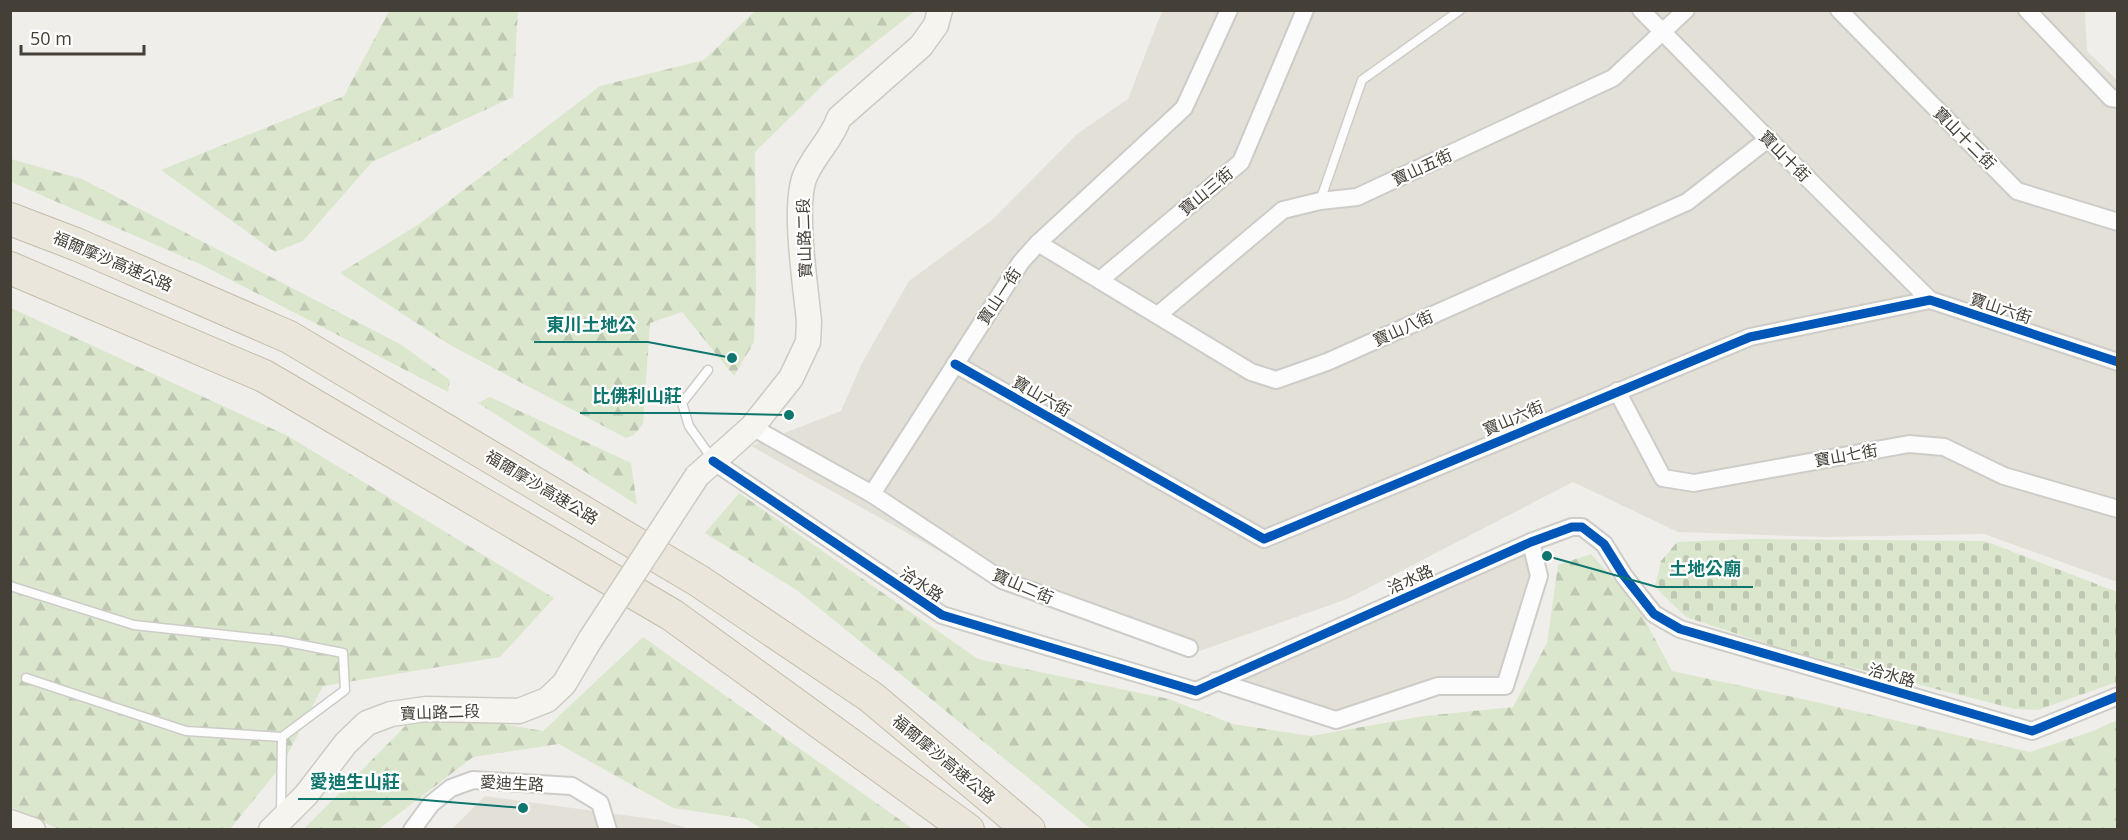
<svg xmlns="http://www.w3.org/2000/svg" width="2128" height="840" font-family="'Open Sans','Noto Sans TC',sans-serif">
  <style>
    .residential { fill: #e3e0d8 }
    .forest { fill: url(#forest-firs) }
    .cemetery { fill: url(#cemetery-stones) }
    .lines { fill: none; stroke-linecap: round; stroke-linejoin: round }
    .lane-casing { stroke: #cdccc8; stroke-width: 11 }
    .street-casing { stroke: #cdccc8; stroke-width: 20 }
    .secondary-casing { stroke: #cdcbc2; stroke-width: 27 }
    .highway-casing { stroke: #c4bca9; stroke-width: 34 }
    .lane { stroke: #fdfcfc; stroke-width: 8 }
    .street { stroke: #fdfcfc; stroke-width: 16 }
    .secondary { stroke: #f5f4ef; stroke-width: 24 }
    .highway { stroke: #eae6db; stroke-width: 32 }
    .secondary-bridge-casing { stroke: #cdcbc2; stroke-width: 27; stroke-linecap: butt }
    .secondary-bridge { stroke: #f5f4ef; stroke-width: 24 }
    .cycleway-casing { stroke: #fff; stroke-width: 13 }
    .cycleway { stroke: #0057b8; stroke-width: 9 }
    .labels { text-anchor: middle; stroke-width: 4.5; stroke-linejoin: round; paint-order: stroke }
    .street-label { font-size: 16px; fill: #444037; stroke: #fff }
    .leader { fill: none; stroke: #0f766e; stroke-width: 2 }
    .callout-dot { fill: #0f766e; stroke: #fff; stroke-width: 2 }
    .callout-label { font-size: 18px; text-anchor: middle; font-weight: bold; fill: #0f766e; stroke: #fff; stroke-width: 4.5; stroke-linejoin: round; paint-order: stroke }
  </style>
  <defs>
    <pattern id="forest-firs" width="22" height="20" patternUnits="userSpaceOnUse" patternTransform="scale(1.5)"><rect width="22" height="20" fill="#dbe7cd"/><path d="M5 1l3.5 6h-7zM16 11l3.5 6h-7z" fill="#bdc7b1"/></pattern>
    <pattern id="cemetery-stones" width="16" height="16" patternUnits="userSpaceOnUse" patternTransform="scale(1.5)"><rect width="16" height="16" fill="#dbe7cd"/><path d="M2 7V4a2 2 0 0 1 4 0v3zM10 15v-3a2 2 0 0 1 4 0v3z" fill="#bdc7b1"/></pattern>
  </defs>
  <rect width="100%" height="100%" fill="#f0eeea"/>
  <!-- residential -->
  <g class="residential">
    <path d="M1162 11H2085L2087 51 2117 80V582L1984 534 1824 537 1678 532 1573 482 1347 599 1191 654 1004 587 751 446 841 411 862 363 909 281 992 220 1077 134 1128 99Z"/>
    <path d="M1521 545 1532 576 1497 680 1334 714 1231 680Z"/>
    <path d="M485 796 660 820 690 829 451 830Z"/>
  </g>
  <!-- forest -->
  <g class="forest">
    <path d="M389 11H518L513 97 372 162 303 241 275 252 161 170 344 96Z"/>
    <path d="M755 11H915L828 80 755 152 756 288 754 342 734 376 682 312 650 323 643 424 634 435 626 438 450 345 340 273 419 224 600 86 704 60Z"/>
    <path d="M11 159 82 179 400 344 450 380 448 392 200 264 11 182Z"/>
    <path d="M11 308 288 436 554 598 500 657 323 686 282 765 230 829H58L11 807Z"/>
    <path d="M490 397 631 463 637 505 478 403Z"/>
    <path d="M739 493 978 659 1169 699 1233 724 1311 736 1424 716 1513 707 1547 643 1558 565 1591 554 1637 605 1672 671 1825 704 2030 752 2093 731 2117 720V829H1091L798 591 705 533Z"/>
    <path d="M643 637 913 829H762L746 819 673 808 559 744 473 757 379 829 303 830 421 710 543 731Z"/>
  </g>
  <!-- cemetery -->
  <path class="cemetery" d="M1750 539 1985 541 2117 592V682L2038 710 2015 709 1798 654 1686 617 1655 587 1661 561 1677 542Z"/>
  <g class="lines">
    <!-- lane casing -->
    <g class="lane-casing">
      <g id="lane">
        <path d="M1320 201 1362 80 1460 10"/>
        <path d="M708 370 682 403 689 426 713 460"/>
        <path d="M10 586 134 625 282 641 343 653 345 690 282 737 281 811"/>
        <path d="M26 678 186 731 282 737"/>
      </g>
    </g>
    <!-- street casing -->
    <g class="street-casing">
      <g id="street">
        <path d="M1641 10 1768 139 1930 300"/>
        <path d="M1839 10 2017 191 2118 222"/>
        <path d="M2027 10 2111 98 2118 99"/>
        <path d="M1038 243 1251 372 1276 380 1327 362 1687 202 1768 139"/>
        <path d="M1100 280 1241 162 1305 10"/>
        <path d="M1158 315 1283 210 1320 201 1357 197 1613 78 1686 10"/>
        <path d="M955 364 1264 539 1750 337 1930 300 2118 362"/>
        <path d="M1617 391 1663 478 1694 483 1909 444 1944 447 2004 476 2118 509"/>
        <path d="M752 427 872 494 1021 262 1038 243 1184 108 1229 10"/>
        <path d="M713 461 942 615 1196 691 1531 542 1572 527H1582L1604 544 1624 576 1654 614 1680 629 2032 731 2118 696"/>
        <path d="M872 494 1002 580 1189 648"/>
        <path d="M1216 681 1336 720 1438 686H1505L1539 576 1531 542"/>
        <path d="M412 830 431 804 451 788 473 780 572 786 600 803 608 830"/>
      </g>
    </g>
    <!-- secondary casing -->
    <g class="secondary-casing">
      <g id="secondary">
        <path d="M697 476 752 427 791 378 808 342 809 322C806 288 792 202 806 174 815 154 832 139 839 118L921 46 936 25 940 10"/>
        <path d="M10 822 33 830"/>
        <path d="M271 830 306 795 346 743 367 723 391 714 426 709 519 711 547 700 564 684 590 640"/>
      </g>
    </g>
    <!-- highway casing -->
    <g class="highway-casing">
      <g id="highway">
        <path d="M10 219 78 245 289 337 699 581 871 697 1029 830"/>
        <path d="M10 268 264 376 672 615 968 830"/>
      </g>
    </g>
    <!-- lane -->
    <use href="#lane" class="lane"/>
    <!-- street -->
    <use href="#street" class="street"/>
    <!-- secondary -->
    <use href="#secondary" class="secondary"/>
    <!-- highway -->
    <use href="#highway" class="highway"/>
    <!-- secondary-bridge casing -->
    <g class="secondary-bridge-casing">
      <path id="secondary-bridge" d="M590 640 697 476"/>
    </g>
    <!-- secondary-bridge -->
    <use href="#secondary-bridge" class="secondary-bridge"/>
    <!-- cycleway casing -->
    <g class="cycleway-casing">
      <g id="cycleway">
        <path d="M955 364 1264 539 1750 337 1930 300 2118 362"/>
        <path d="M713 461 942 615 1196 691 1531 542 1572 527H1582L1604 544 1624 576 1654 614 1680 629 2032 731 2118 696"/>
      </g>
    </g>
    <!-- cycleway -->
    <use href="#cycleway" class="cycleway"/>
  </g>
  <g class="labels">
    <!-- street labels -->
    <g class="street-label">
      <text transform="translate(1965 138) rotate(45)" y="6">寶山十二街</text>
      <text transform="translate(1785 156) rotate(45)" y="6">寶山十街</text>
      <text transform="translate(1422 167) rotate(-25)" y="6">寶山五街</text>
      <text transform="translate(1206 191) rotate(-40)" y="6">寶山三街</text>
      <text transform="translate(804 238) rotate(-92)" y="6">寶山路二段</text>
      <text transform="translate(113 261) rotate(23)" y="6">福爾摩沙高速公路</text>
      <text transform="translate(999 296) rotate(-57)" y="6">寶山一街</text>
      <text transform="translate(2001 308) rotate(18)" y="6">寶山六街</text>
      <text transform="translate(1403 328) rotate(-24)" y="6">寶山八街</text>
      <text transform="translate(1042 396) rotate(30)" y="6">寶山六街</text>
      <text transform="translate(1513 418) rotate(-23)" y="6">寶山六街</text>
      <text transform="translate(1846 455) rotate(-10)" y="6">寶山七街</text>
      <text transform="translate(542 487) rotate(31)" y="6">福爾摩沙高速公路</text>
      <text transform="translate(1410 579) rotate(-24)" y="6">洽水路</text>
      <text transform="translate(922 584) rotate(34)" y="6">洽水路</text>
      <text transform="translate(1023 586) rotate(23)" y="6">寶山二街</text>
      <text transform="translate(1892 675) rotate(16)" y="6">洽水路</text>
      <text transform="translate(440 712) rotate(-2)" y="6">寶山路二段</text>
      <text transform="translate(944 759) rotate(40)" y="6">福爾摩沙高速公路</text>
      <text transform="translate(512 783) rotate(3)" y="6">愛迪生路</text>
    </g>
  </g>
  <!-- callouts -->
  <path class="leader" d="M732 358L648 342H534M789 415L694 413H580M1547 556L1657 587H1753M523 808L412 799H298"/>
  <g class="callout-dot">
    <circle cx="732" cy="358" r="6"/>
    <circle cx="789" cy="415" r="6"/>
    <circle cx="1547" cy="556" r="6"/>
    <circle cx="523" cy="808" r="6"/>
  </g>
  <g class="callout-label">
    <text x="591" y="331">東川土地公</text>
    <text x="637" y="402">比佛利山莊</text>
    <text x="1705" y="575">土地公廟</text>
    <text x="355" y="788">愛迪生山莊</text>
  </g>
  <!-- border -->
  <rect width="2128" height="840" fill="none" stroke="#444037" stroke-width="24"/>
  <!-- scale -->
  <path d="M21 45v9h123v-9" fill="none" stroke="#444037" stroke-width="3"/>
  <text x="30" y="45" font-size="18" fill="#444037" stroke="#ffffff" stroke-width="4.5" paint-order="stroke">50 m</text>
</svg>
